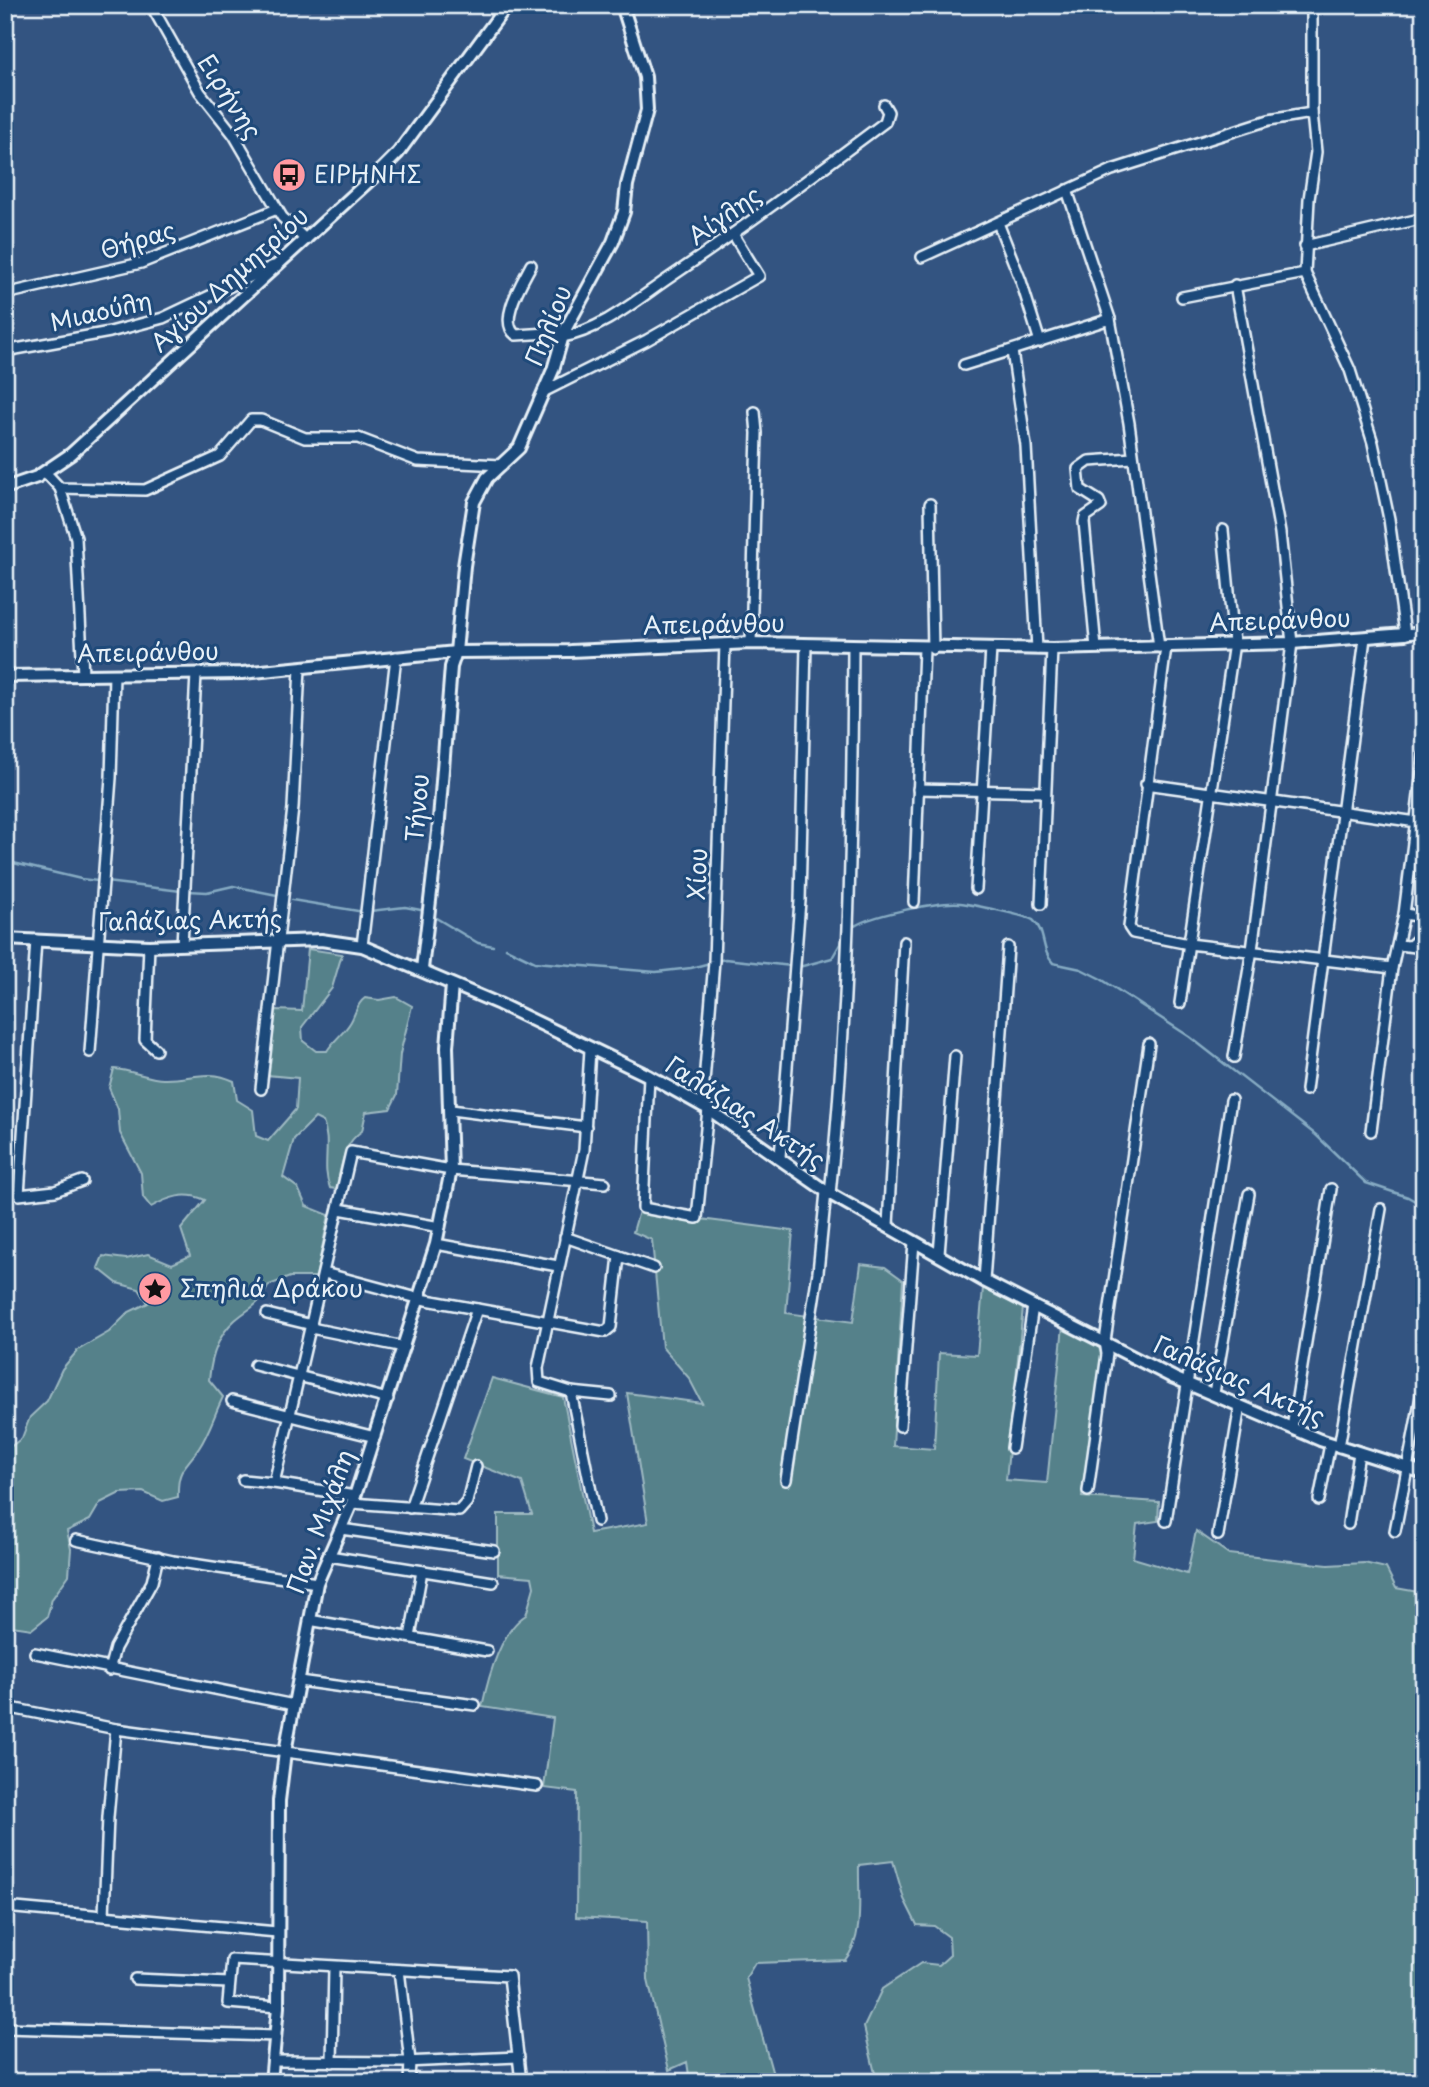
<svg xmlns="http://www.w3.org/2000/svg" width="1429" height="2087" font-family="'Playpen Sans',sans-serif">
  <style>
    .green { fill: #54818a; stroke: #9eb9c1; stroke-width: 2 }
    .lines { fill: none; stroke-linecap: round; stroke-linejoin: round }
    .stream { stroke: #86abc3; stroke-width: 2.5 }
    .minor-casing { stroke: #e8f1f8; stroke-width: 14 }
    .tertiary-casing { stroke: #e8f1f8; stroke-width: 16 }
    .minor { stroke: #1f4a7a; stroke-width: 9 }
    .tertiary { stroke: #1f4a7a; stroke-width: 10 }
    .labels { text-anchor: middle; stroke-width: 6; stroke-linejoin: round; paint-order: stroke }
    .street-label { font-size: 24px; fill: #e8f1f8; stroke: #1f4a7a }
    .poi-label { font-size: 24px; fill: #e8f1f8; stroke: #1f4a7a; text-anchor: start }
  </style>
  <rect width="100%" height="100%" fill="#335481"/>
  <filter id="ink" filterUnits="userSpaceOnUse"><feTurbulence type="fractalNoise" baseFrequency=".0143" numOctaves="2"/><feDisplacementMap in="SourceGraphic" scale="14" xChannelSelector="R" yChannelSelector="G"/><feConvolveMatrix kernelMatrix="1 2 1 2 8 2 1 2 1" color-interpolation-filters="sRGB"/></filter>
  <g filter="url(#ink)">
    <!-- green -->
    <g class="green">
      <path d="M308 949 342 954 332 988 302 1027 303 1041 316 1051H327C334 1040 344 1033 350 1023 356 1014 356 1004 365 998L379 1000 396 997 412 1006 400 1054 397 1095 390 1109 366 1112 362 1131C342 1144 342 1167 336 1189L330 1188C321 1166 332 1144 323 1122L315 1118 294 1139 283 1177 298 1188 306 1206 329 1215 316 1277H290L269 1285C255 1310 254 1304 235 1320 217 1336 211 1358 209 1380L223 1397C215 1413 209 1433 199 1448 185 1469 177 1468 178 1497L163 1501 143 1492 120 1493 100 1503 90 1520 67 1531 71 1549 69 1575 52 1599 47 1617 32 1629 5 1625V1451L22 1438 30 1417 47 1401 62 1369 78 1350 109 1332 129 1312 148 1303 139 1289 117 1283 98 1268 103 1256 126 1259 148 1254 172 1264 190 1256 181 1229 205 1200C185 1191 169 1197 151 1207L143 1197 141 1173 120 1133 118 1109 109 1088 114 1069C130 1070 151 1079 163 1079 191 1080 207 1068 234 1081L237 1100 253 1110 256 1136 268 1141 296 1109 298 1078 267 1075 276 1010 302 1011Z"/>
      <path d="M639 1211 793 1231 786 1313 853 1322 861 1264 885 1267 903 1280 893 1446 934 1449 939 1353 977 1355 983 1288 1023 1307 1006 1480 1047 1483 1063 1326 1099 1347 1102 1358 1082 1497 1159 1502 1158 1521 1137 1524 1133 1558 1187 1574 1196 1531 1229 1554 1328 1565 1364 1563 1386 1568 1396 1588 1424 1593V2082H877L864 2027 882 1989 921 1963 939 1965 950 1955 949 1937 934 1926 917 1925 904 1899 893 1861 859 1865C858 1894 865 1937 845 1960L755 1963 746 1978 775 2082H690L687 2062 669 2070 648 1980 647 1921 576 1917 577 1792 544 1788 553 1718 482 1707C488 1678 500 1631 526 1615L534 1587 532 1577 498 1574V1514H532L522 1482 463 1459 492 1378 563 1397 590 1533 648 1523 627 1393 702 1403 689 1378 662 1347 652 1240 633 1232Z"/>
    </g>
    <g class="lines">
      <!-- stream -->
      <g class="stream">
        <path d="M5 861 81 879 181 891"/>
        <path d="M188 891 207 892 233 886 277 895"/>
        <path d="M292 900 364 912"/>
        <path d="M370 911 405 907 426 911"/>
        <path d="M431 915 478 943 493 946"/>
        <path d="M851 929C863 916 941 901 960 903 970 904 1027 916 1033 920 1046 931 1041 951 1053 963L1081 969 1101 979 1190 1037 1316 1135 1366 1183 1408 1197 1424 1206"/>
        <path d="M506 948 535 962 656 972 691 968 725 959 792 966"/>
        <path d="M799 967 832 958 844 937"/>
      </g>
      <!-- minor casing -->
      <g class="minor-casing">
        <g id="minor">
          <path d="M151 5 200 92 234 135 282 217 306 240"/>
          <path d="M1312 5V113L1316 152 1309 199 1305 273 1350 370 1373 443 1389 519 1405 634 1424 632"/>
          <path d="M1067 190 1110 319 1129 423 1159 647"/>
          <path d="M998 223 1021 281 1040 342"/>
          <path d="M1305 246 1424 218"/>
          <path d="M922 257 1112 170 1269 120 1312 113"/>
          <path d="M531 265C523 281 497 321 516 335L564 332"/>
          <path d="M5 294 141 263 277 209"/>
          <path d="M1182 297 1305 273"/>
          <path d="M562 337C600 331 638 299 669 278 743 228 814 175 885 122L888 112 884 105"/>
          <path d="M5 351 110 332 163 318 273 266"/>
          <path d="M1012 351 1026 446 1037 649"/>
          <path d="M964 365 1110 319"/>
          <path d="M545 391 647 340 759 276 733 234"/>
          <path d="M45 472 60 488 145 490 220 456 251 420H261L305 438H358L418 461 502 465"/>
          <path d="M60 488 76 538 83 675"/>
          <path d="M930 504 933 649"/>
          <path d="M751 643 757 433 755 412"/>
          <path d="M1166 647 1129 927 1133 933 1189 944 1392 968 1404 914 1424 755"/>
          <path d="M1096 648 1084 522 1085 517 1101 506 1099 501 1080 489 1078 469 1089 461 1133 458"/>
          <path d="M1146 784 1424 823"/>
          <path d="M918 789 1045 792"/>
          <path d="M976 889 991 649"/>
          <path d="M914 902 924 649"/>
          <path d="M1041 904 1052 649"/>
          <path d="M1404 914 1424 917"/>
          <path d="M36 940 19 1195 55 1191 82 1181"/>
          <path d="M182 945 196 674"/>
          <path d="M1399 945 1424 948"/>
          <path d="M149 946 145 1040 156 1050"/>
          <path d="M362 946 396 657"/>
          <path d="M1410 946 1424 933"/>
          <path d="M1180 1003 1234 643 1223 530"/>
          <path d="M590 1049 584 1150 538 1368 539 1382 571 1392 597 1521"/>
          <path d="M90 1052 111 778 114 675"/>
          <path d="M1234 1057 1252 950 1292 643 1280 533 1235 285"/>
          <path d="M649 1076 643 1208 697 1218 708 1109"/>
          <path d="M261 1089 293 808 300 668"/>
          <path d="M1306 1090 1365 638"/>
          <path d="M702 1106 714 961 725 644"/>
          <path d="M451 1110 586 1127"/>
          <path d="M1371 1131 1392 968"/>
          <path d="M780 1157 800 901 806 645"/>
          <path d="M830 1194C849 1012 852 829 853 646"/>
          <path d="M339 1209 440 1227"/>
          <path d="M888 1225 904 942"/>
          <path d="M565 1237 654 1268"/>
          <path d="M436 1244 558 1266"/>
          <path d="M939 1254 955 1056"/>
          <path d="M324 1273 421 1299 605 1332 611 1327 619 1256"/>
          <path d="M984 1281 1008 947"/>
          <path d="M267 1314 312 1325"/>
          <path d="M311 1328 404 1347"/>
          <path d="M255 1365 388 1399"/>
          <path d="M571 1392 611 1396"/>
          <path d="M1214 1393 1249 1194"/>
          <path d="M232 1401 375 1437"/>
          <path d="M900 1426 914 1242"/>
          <path d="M1292 1428 1331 1189"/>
          <path d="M1339 1447 1381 1209"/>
          <path d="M1012 1448 1033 1306"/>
          <path d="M243 1480 274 1483"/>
          <path d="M786 1480 818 1272 826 1192"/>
          <path d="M1088 1491 1107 1354 1105 1341 1149 1044"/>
          <path d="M355 1496 274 1483 351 1152 451 1170 605 1183"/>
          <path d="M1319 1500 1330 1444"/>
          <path d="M352 1503 459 1511 467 1502 476 1466"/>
          <path d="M410 1508 477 1309"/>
          <path d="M1166 1521 1231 1100"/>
          <path d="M1348 1524 1359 1453"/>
          <path d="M341 1529 494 1551"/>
          <path d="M1395 1531 1424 1381"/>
          <path d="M1218 1535 1240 1406"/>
          <path d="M76 1540 173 1561 317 1583"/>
          <path d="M329 1556 493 1582"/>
          <path d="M309 1620 487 1651"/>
          <path d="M410 1637 422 1571"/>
          <path d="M35 1653 294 1705"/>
          <path d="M109 1670 115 1648 152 1582 158 1557"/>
          <path d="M299 1681 475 1705"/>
          <path d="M16 1709 116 1729 537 1786"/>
          <path d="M5 1907 277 1932"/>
          <path d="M104 1915 108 1817 116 1729"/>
          <path d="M399 1970 410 2061 409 2082"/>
          <path d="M135 1979 229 1983"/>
          <path d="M278 2007 228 2003 232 1960 509 1976 521 2082"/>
          <path d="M5 2028 276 2036"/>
          <path d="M274 2061 404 2062 519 2057"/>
          <path d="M332 2062 334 1968"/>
        </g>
      </g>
      <!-- tertiary casing -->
      <g class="tertiary-casing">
        <g id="tertiary">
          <path d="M5 488 37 477 71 454 382 169 398 153 507 5"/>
          <path d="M5 676 242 673 456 652 570 651 751 643 1052 649 1292 643 1405 634"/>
          <path d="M5 939 149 946 321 940 362 946 499 1004 649 1076 708 1109 830 1194 984 1281 1174 1378 1320 1440 1424 1473"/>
          <path d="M422 969 438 832 451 667 456 652 464 566 474 502 487 478 519 448 553 370 564 332 613 242 624 212 627 185 647 110 645 77 622 5"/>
          <path d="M271 2082 278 2007 279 1801 285 1752 317 1583 355 1496 436 1244 451 1170 447 1047 452 985"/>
        </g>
      </g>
      <!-- minor -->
      <use href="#minor" class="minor"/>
      <!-- tertiary -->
      <use href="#tertiary" class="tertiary"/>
    </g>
  </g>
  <!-- icons -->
  <defs>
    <g id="bus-disc" transform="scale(1.75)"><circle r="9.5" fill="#ff9aa2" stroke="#1f4a7a"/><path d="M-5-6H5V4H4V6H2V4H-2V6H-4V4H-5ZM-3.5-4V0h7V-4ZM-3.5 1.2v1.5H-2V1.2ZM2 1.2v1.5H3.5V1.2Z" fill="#111"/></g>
    <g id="sight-disc" transform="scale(1.75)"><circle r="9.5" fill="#ff9aa2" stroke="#1f4a7a"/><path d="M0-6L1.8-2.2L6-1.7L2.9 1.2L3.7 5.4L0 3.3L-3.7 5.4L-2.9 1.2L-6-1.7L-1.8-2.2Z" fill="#111"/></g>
  </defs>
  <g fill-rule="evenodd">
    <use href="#bus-disc" x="289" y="175"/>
    <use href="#sight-disc" x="155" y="1289"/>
  </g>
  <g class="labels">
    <!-- street labels -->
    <g class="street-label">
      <text transform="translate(229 97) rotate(57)" y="8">Ειρήνης</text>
      <text transform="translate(725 216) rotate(-35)" y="8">Αίγλης</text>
      <text transform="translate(138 241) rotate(-17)" y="8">Θήρας</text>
      <text transform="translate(230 280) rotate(-42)" y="8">Αγίου Δημητρίου</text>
      <text transform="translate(101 312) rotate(-13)" y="8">Μιαούλη</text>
      <text transform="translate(549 326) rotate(-68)" y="8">Πηλίου</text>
      <text transform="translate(1280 621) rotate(-2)" y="8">Απειράνθου</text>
      <text transform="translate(714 625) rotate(-1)" y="8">Απειράνθου</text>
      <text transform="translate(148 653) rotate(-1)" y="8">Απειράνθου</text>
      <text transform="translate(418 808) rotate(-85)" y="8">Τήνου</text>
      <text transform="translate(698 874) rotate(-88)" y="8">Χίου</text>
      <text transform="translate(190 921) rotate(-1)" y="8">Γαλάζιας Ακτής</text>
      <text transform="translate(745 1113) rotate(33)" y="8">Γαλάζιας Ακτής</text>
      <text transform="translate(1239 1381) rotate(24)" y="8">Γαλάζιας Ακτής</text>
      <text transform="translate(321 1522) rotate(-70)" y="8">Παν. Μιχάλη</text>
    </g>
    <!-- poi labels -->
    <g class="poi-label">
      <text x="314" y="183">ΕΙΡΗΝΗΣ</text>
      <text x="180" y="1297">Σπηλιά Δράκου</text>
    </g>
  </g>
  <!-- margin -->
  <rect width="1429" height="2087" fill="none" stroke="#1f4a7a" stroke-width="28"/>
  <rect x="14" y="14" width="1401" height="2059" fill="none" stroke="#e8f1f8" stroke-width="2.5" filter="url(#ink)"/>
</svg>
